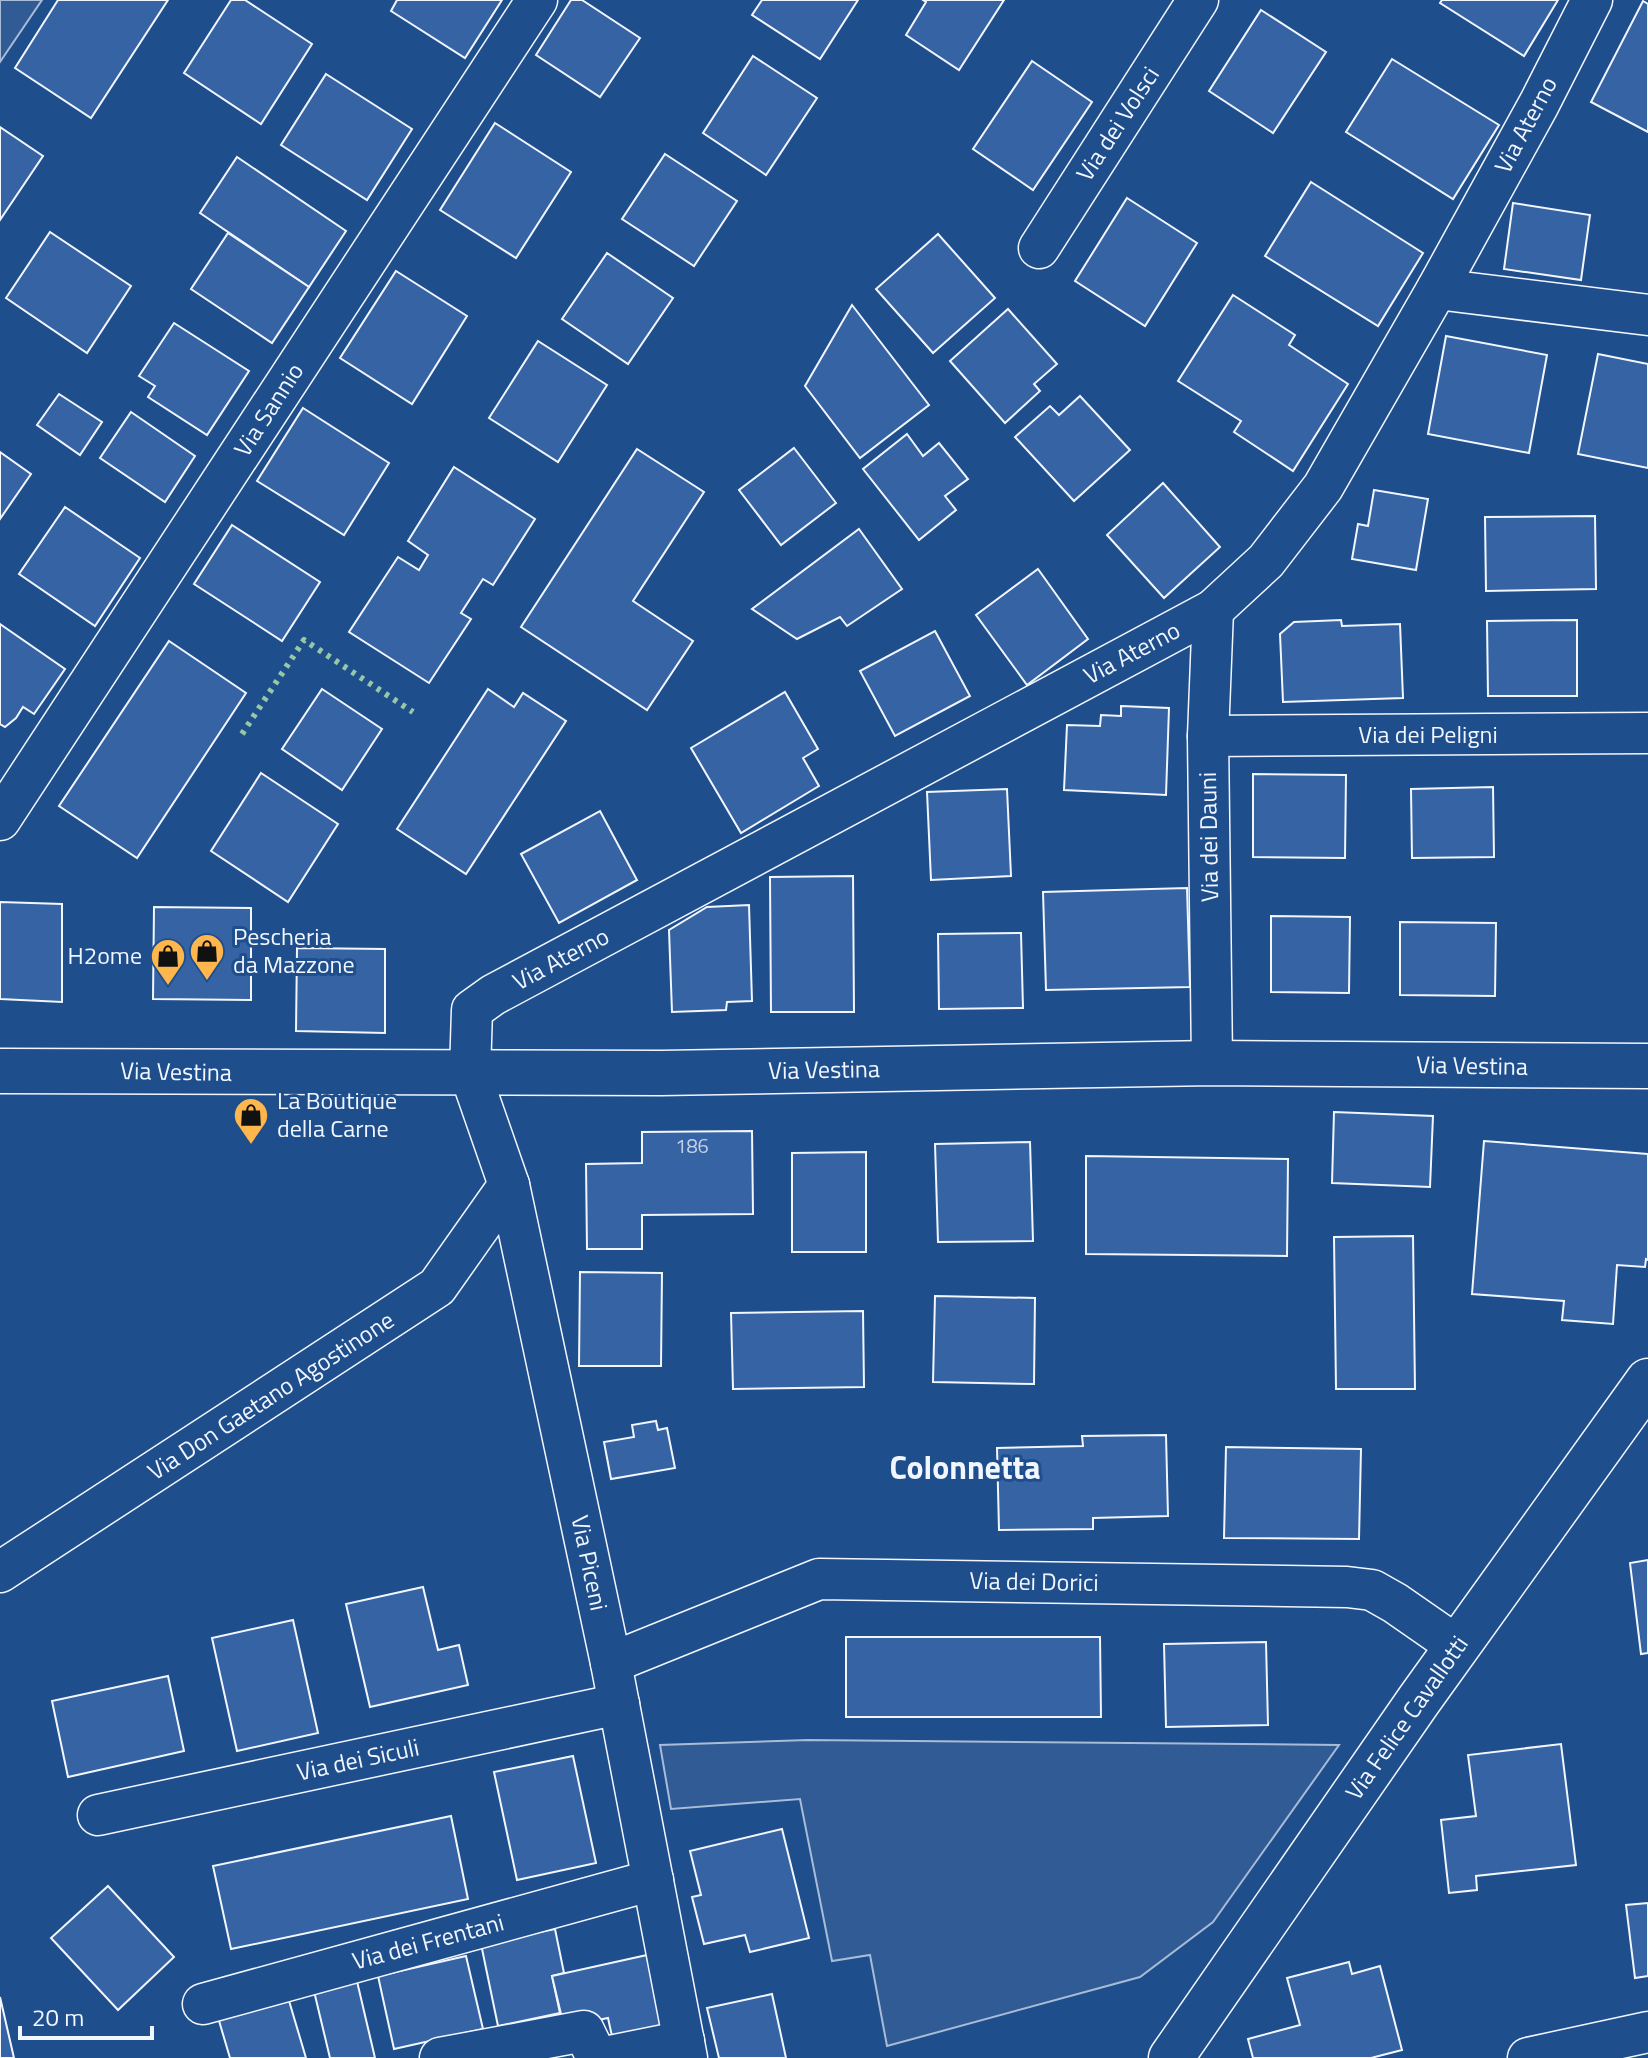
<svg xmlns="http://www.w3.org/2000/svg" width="1648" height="2058" font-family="'Titillium Web',sans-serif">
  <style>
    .built { fill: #305b95; stroke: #a8bbd7; stroke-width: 2 }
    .building { fill: #3563a3; stroke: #f2f6ff; stroke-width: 2 }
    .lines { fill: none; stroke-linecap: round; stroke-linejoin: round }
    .street-casing { stroke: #f2f6ff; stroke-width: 43 }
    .secondary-casing { stroke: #f2f6ff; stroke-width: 47 }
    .primary-casing { stroke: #f2f6ff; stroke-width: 47 }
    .street { stroke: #1f4e8c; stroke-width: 40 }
    .secondary { stroke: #1f4e8c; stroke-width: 44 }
    .primary { stroke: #1f4e8c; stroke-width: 44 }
    .hedge { stroke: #97c8a6; stroke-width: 6; stroke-dasharray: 4 6; stroke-linecap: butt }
    .labels { text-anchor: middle; stroke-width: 6; stroke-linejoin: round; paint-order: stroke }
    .number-label { font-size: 20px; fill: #c3d1e8 }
    .street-label { font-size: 24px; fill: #f2f6ff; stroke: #1f4e8c }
    .poi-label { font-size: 24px; fill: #f2f6ff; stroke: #1f4e8c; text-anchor: start }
    .district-label { font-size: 32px; font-weight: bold; fill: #f2f6ff; stroke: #1f4e8c }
  </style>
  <rect width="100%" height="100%" fill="#1f4e8c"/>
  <!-- built -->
  <g class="built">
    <path d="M0 0H42L0 62Z"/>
    <path d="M808 1740 1339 1745 1213 1922 1140 1977 887 2046 870 1955 832 1961 800 1799 671 1809 660 1745Z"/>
  </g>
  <!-- building -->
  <g class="building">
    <path d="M58 0H168L91 118 15 68Z"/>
    <path d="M231 0H245L312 44 261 124 184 73Z"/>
    <path d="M397 0H502L465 58 391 11Z"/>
    <path d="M571 0H582L640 38 600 97 536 55Z"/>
    <path d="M762 0H858L820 59 752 15Z"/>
    <path d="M923 0H1004L959 70 906 35 926 2Z"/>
    <path d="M1442 0H1558L1524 56 1440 3Z"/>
    <path d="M1643 1 1648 4V132L1591 102Z"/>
    <path d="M1261 10 1326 52 1273 133 1209 91Z"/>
    <path d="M753 56 817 98 766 175 703 133Z"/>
    <path d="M1392 59 1499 125 1453 199 1346 132Z"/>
    <path d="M1032 61 1092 102 1033 190 973 149Z"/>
    <path d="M326 74 412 129 367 200 281 145Z"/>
    <path d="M495 123 571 172 516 258 440 210Z"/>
    <path d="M0 127 43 156 0 220Z"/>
    <path d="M665 154 737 201 694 266 622 219Z"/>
    <path d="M237 157 346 231 309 287 200 213Z"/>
    <path d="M1311 182 1423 253 1378 326 1265 256Z"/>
    <path d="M1127 198 1197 243 1145 326 1075 281Z"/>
    <path d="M1513 203 1590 215 1581 280 1504 269Z"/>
    <path d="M50 232 131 286 87 353 6 298Z"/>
    <path d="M228 233 309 287 272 343 191 289Z"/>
    <path d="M938 234 995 298 933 353 876 289Z"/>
    <path d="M607 253 673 298 628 364 562 319Z"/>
    <path d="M396 271 467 316 412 404 340 358Z"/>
    <path d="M1233 295 1295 335 1289 345 1348 384 1293 471 1234 432 1241 421 1178 381Z"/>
    <path d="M852 305 929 405 860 458 805 386Z"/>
    <path d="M1008 309 1057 364 1034 384 1040 391 1005 423 950 361Z"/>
    <path d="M174 323 249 371 207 435 148 397 155 386 139 376Z"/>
    <path d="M1446 336 1547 355 1529 453 1428 434Z"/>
    <path d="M538 341 607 385 558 462 489 418Z"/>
    <path d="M1598 354 1648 364V468L1578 454Z"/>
    <path d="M59 394 102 422 80 455 37 425Z"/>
    <path d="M1080 396 1130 450 1074 501 1015 437 1050 406 1059 415Z"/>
    <path d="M303 408 389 463 344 535 257 481Z"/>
    <path d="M131 412 195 456 165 502 100 458Z"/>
    <path d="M907 434 923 456 939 443 968 479 945 496 956 510 919 540 863 469Z"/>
    <path d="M794 448 836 503 781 545 739 490Z"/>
    <path d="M637 449 704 492 633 601 693 641 647 710 521 627Z"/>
    <path d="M0 452 31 474 0 519Z"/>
    <path d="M454 467 535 519 493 585 483 579 461 613 471 619 429 683 349 632 398 557 419 570 428 555 408 541Z"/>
    <path d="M1163 483 1220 547 1164 598 1107 535Z"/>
    <path d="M1374 490 1428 499 1416 570 1352 559 1358 524 1368 526Z"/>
    <path d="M65 507 140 558 95 626 19 574Z"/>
    <path d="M1595 516 1596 589 1486 591 1485 517Z"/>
    <path d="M232 525 320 582 282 641 194 584Z"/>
    <path d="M859 529 902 589 847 626 840 617 797 639 752 609Z"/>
    <path d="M1038 569 1088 639 1027 685 976 615Z"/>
    <path d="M1341 620 1342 626 1400 624 1403 698 1283 702 1280 634 1294 622Z"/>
    <path d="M1577 620V696H1488L1487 621Z"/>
    <path d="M0 624 65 669 34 714 23 707 16 718 5 727 0 724Z"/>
    <path d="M935 631 970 696 895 736 860 671Z"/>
    <path d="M169 641 246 693 137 858 59 806Z"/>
    <path d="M322 689 382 729 342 790 282 749Z"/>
    <path d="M488 689 514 707 523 693 566 721 466 874 397 829Z"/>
    <path d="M785 692 818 749 803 758 819 786 741 833 691 748Z"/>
    <path d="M1121 706 1169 708 1166 795 1064 790 1067 725 1100 726 1101 715 1121 716Z"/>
    <path d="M261 773 338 824 288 902 211 851Z"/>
    <path d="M1253 774 1346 775 1345 858 1253 857Z"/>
    <path d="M1493 787 1494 857 1412 858 1411 789Z"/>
    <path d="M1007 789 1011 876 931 880 927 792Z"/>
    <path d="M600 811 637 880 559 923 521 854Z"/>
    <path d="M853 876 854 1012H771L770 877Z"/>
    <path d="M1187 888 1190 987 1046 990 1043 892Z"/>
    <path d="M0 902 62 904V1002L0 999Z"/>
    <path d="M749 905 752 1001 727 1002 726 1010 672 1012 669 930 707 907Z"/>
    <path d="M154 907 251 908V1000L153 999Z"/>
    <path d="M1271 916 1350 917 1349 993 1271 992Z"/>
    <path d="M1400 922 1496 923 1495 996 1400 995Z"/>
    <path d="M1021 933 1023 1008 939 1009 938 934Z"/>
    <path d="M297 948 385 949V1033L296 1031Z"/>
    <path d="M1334 1112 1433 1116 1430 1187 1332 1183Z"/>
    <path d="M752 1131 753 1214 642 1215V1249H587L586 1164 642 1163V1132Z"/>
    <path d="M1484 1141 1648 1154V1260L1646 1259 1645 1267 1617 1265 1613 1324 1562 1320 1564 1301 1472 1294Z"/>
    <path d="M1030 1142 1033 1241 938 1242 935 1144Z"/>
    <path d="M866 1152V1252H792V1153Z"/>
    <path d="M1086 1156 1288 1159 1287 1256 1086 1254Z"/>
    <path d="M1413 1236 1415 1389H1336L1334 1237Z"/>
    <path d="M580 1272 662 1273 661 1366H579Z"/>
    <path d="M935 1296 1035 1298 1034 1384 933 1382Z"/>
    <path d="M863 1311 864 1387 733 1389 731 1313Z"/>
    <path d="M656 1421 658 1430 667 1428 675 1468 611 1479 604 1442 634 1437 632 1425Z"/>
    <path d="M1166 1435 1168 1516 1093 1518V1529L999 1530 997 1448 1083 1446 1082 1436Z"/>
    <path d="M1226 1447 1361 1449 1359 1539 1224 1538Z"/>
    <path d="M1648 1560V1653L1641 1654 1630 1563Z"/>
    <path d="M423 1587 438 1650 459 1645 468 1685 370 1707 346 1604Z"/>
    <path d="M293 1620 318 1733 237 1751 212 1638Z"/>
    <path d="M846 1637H1100L1101 1717H846Z"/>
    <path d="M1266 1642 1268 1725 1166 1727 1164 1644Z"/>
    <path d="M168 1676 184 1751 68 1777 52 1701Z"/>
    <path d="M1561 1744 1576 1865 1476 1876 1477 1890 1449 1893 1441 1820 1476 1816 1468 1755Z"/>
    <path d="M573 1756 596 1863 517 1880 494 1772Z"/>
    <path d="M451 1816 468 1899 231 1949 213 1866Z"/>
    <path d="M782 1829 809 1938 750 1952 745 1935 704 1944 692 1897 701 1895 690 1851Z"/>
    <path d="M108 1886 174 1957 118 2010 51 1938Z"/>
    <path d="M1648 1903V1976L1635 1978 1626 1905Z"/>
    <path d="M555 1929 564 1973 552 1976 560 2013 498 2026 481 1944Z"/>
    <path d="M647 1955 665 2039 615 2050 608 2018 564 2027 552 1976Z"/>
    <path d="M466 1956 483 2029 394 2049 378 1976Z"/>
    <path d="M1349 1962 1352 1974 1380 1966 1402 2050 1371 2058H1253L1248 2039 1300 2025 1287 1978Z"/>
    <path d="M356 1977 375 2058H330L313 1987Z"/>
    <path d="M287 1994 306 2058H230L217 2014Z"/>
    <path d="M772 1994 786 2058H719L707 2008Z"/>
    <path d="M0 1997 14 2058H0Z"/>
  </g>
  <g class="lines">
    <!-- street casing -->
    <g class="street-casing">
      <g id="street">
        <path d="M1039 248 1198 0"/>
        <path d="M1437 289 1648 315"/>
        <path d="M1208 736 1648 733"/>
        <path d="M0 820 537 0"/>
        <path d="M1212 1063 1208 736 1213 610"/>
        <path d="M0 1572 437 1287 509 1185"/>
        <path d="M611 1663 819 1579 1347 1587 1372 1590 1395 1603 1457 1646"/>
        <path d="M98 1815 619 1704"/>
        <path d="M203 2004 653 1880"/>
        <path d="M440 2058 584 2031 597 2058"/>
        <path d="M600 2058 684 2041"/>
        <path d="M687 2058 611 1663 509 1185 470 1073 472 1010 493 995 1213 610 1266 561 1323 487 1437 289 1539 104 1592 0"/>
        <path d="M1528 2058 1648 2032"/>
      </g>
    </g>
    <!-- secondary casing -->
    <g class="secondary-casing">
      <path id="secondary" d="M1171 2058 1419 1700 1648 1381"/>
    </g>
    <!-- primary casing -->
    <g class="primary-casing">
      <path id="primary" d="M0 1071 661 1073 1212 1063 1648 1066"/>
    </g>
    <!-- street -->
    <use href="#street" class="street"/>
    <!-- secondary -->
    <use href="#secondary" class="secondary"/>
    <!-- primary -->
    <use href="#primary" class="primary"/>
    <!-- hedge -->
    <path class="hedge" d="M242 734 304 640 413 712"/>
  </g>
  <!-- icons -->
  <defs>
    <g id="shop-pin" transform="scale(1.8)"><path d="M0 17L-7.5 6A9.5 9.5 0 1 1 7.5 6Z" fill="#ffb74d" stroke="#1f4e8c"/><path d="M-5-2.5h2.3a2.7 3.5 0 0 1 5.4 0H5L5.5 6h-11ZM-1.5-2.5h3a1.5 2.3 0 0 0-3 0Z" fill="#111"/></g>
  </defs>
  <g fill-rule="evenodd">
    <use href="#shop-pin" x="207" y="951"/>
    <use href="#shop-pin" x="168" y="956"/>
    <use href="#shop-pin" x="251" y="1115"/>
  </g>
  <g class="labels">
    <!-- number labels -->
    <g class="number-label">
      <text x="692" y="1153">186</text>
    </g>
    <!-- street labels -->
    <g class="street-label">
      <text transform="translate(1118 124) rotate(-57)" y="8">Via dei Volsci</text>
      <text transform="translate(1526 125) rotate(-62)" y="8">Via Aterno</text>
      <text transform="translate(269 410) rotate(-57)" y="8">Via Sannio</text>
      <text transform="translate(1132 653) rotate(-28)" y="8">Via Aterno</text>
      <text x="1428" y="743">Via dei Peligni</text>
      <text transform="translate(1209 837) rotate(-91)" y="8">Via dei Dauni</text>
      <text transform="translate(561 959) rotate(-28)" y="8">Via Aterno</text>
      <text transform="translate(1472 1066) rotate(1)" y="8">Via Vestina</text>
      <text transform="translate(824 1070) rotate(-1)" y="8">Via Vestina</text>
      <text transform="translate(176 1072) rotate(1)" y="8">Via Vestina</text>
      <text transform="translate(271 1396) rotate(-33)" y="8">Via Don Gaetano Agostinone</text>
      <text transform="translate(589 1563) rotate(78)" y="8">Via Piceni</text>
      <text transform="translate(1034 1582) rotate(1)" y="8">Via dei Dorici</text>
      <text transform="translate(1407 1718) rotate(-55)" y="8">Via Felice Cavallotti</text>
      <text transform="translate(358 1760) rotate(-12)" y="8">Via dei Siculi</text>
      <text transform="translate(428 1942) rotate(-15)" y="8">Via dei Frentani</text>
    </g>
    <!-- poi labels -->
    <g class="poi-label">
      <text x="233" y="945">Pescheria<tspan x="233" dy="28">da Mazzone</tspan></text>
      <text x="142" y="964" text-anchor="end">H2ome</text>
      <text x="277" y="1109">La Boutique<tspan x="277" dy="28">della Carne</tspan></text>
    </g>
    <!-- district labels -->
    <g class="district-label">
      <text x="965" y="1479">Colonnetta</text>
    </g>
  </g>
  <!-- scale -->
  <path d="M20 2026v12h132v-12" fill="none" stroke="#f2f6ff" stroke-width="4"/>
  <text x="32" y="2026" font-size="24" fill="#f2f6ff" stroke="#1f4e8c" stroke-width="6" paint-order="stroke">20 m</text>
</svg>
